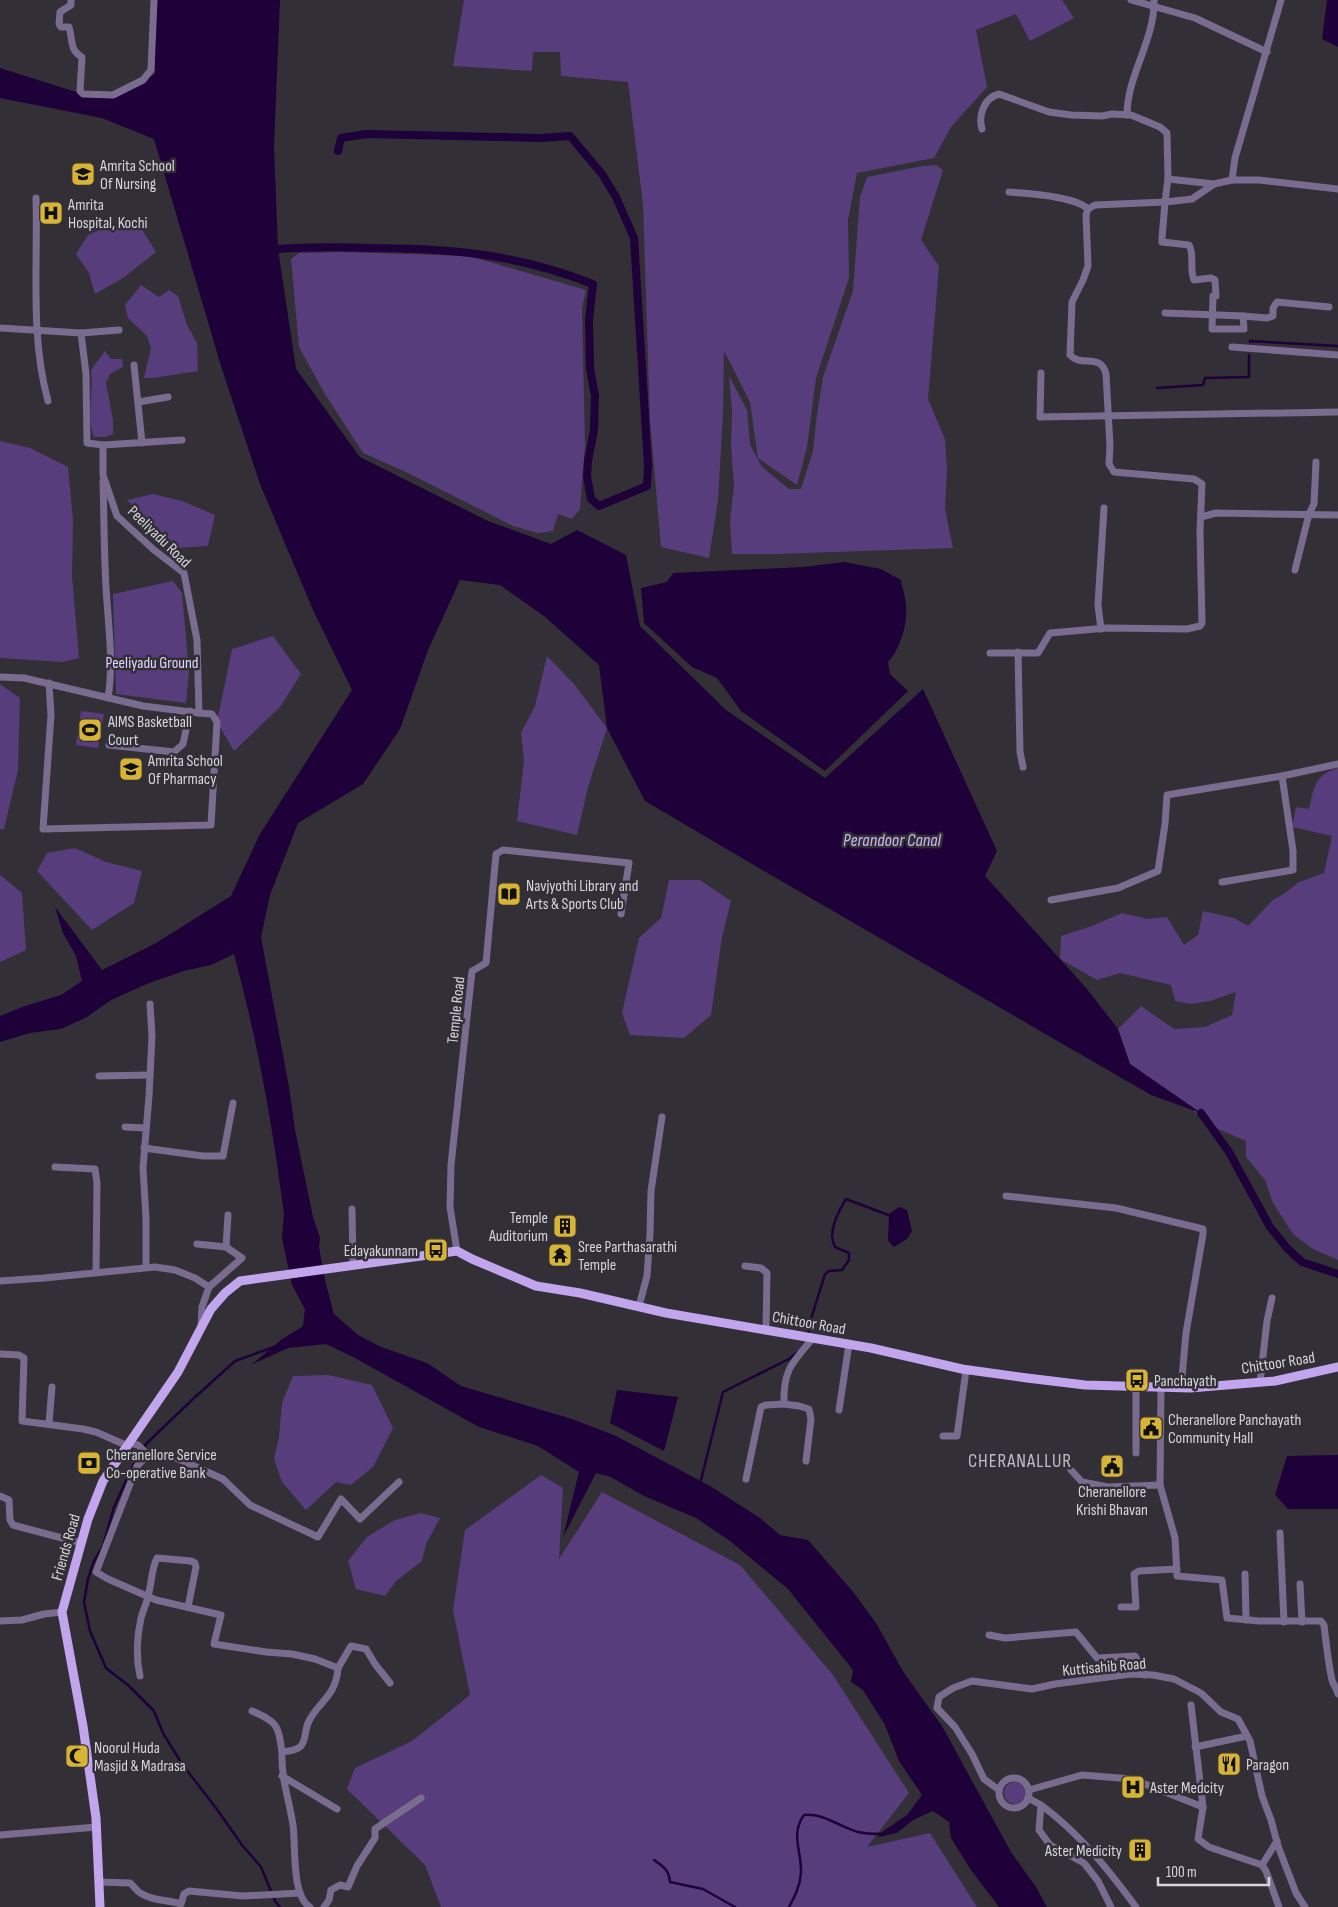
<svg xmlns="http://www.w3.org/2000/svg" width="1338" height="1907" font-family="'Sofia Sans Condensed',sans-serif">
  <style>
    .green { fill: #583d7d }
    .water { fill: #1e0138 }
    .lines { fill: none; stroke-linecap: round; stroke-linejoin: round }
    .stream { stroke: #1e0138; stroke-width: 2.5 }
    .canal { stroke: #1e0138; stroke-width: 8 }
    .minor { stroke: #796c8f; stroke-width: 7 }
    .major { stroke: #c1a5ed; stroke-width: 9 }
    .labels { text-anchor: middle; stroke-width: 5; stroke-linejoin: round; paint-order: stroke }
    .poi-label { font-size: 16px; fill: #d6d5da; stroke: #322f37; text-anchor: start }
    .street-label { font-size: 16px; fill: #d6d5da; stroke: #322f37 }
    .park-label { font-size: 16px; fill: #e3d3fe; stroke: #322f37 }
    .water-label { font-size: 18px; font-style: italic; fill: #ceb5f5; stroke: #322f37 }
    .quarter-label { font-size: 19px; letter-spacing: 1px; fill: #c0bdc7; stroke: #322f37 }
  </style>
  <rect width="100%" height="100%" fill="#322f37"/>
  <!-- green -->
  <g class="green">
    <path d="M464 0H1062L1074 18 1030 41 1016 14 976 30 987 87 951 127 934 158 857 173 848 220 849 278 816 378 807 447 797 485 758 458 750 402 724 351 723 414 718 500 709 558 661 547 650 420 643 204 628 82 561 76 560 52H533L532 71 453 66Z"/>
    <path d="M936 165 943 170 921 240 939 266 928 399 945 439 947 470 945 509 953 548 775 554H732L730 521 734 486 731 445 732 411 729 376 747 410 750 445 762 467 789 489H801L813 451 817 414 823 377 853 291 860 197 867 177 922 166Z"/>
    <path d="M135 218 156 252 123 278 95 294 89 273 76 254 88 235 109 226Z"/>
    <path d="M341 252 469 256 586 290 582 308 585 445 580 509 572 519 558 514 553 531 538 533 513 526 406 472 363 453 325 394 299 347 291 259 299 253Z"/>
    <path d="M141 285 159 297 169 290 178 296 187 325 197 343 198 371 153 378H144L151 348 147 336 128 318 125 305Z"/>
    <path d="M105 351 111 359H122L123 367 110 374 106 383 113 420V434L106 437H94C86 415 94 392 91 370Z"/>
    <path d="M0 441 30 448 68 467 73 520 72 576 79 658 63 662 0 658Z"/>
    <path d="M153 494 182 501 215 515 208 546 177 548 152 527 127 500Z"/>
    <path d="M173 581 182 593 189 672 186 703 116 694 113 594Z"/>
    <path d="M273 636 301 674 280 707 234 751 217 722 232 649Z"/>
    <path d="M547 656 574 684 607 728 588 787 577 835 517 821 524 761 521 733 535 706Z"/>
    <path d="M0 684 20 698 18 770 4 829H0Z"/>
    <path d="M81 711 104 714 98 748 76 745Z"/>
    <path d="M1338 768V1260L1313 1249 1293 1234 1273 1203 1265 1180 1246 1157V1141L1209 1125 1183 1101 1130 1064 1118 1029 1141 1006 1174 1029 1205 1027 1232 1015 1236 992 1210 1001 1191 1004 1175 1001 1171 985 1120 973 1097 980 1060 959 1061 936 1092 926 1122 913 1148 919 1167 917 1184 945 1198 935 1203 911 1234 918 1248 926 1273 900 1285 893 1299 882 1324 873 1332 836 1292 827 1296 807 1309 809C1314 788 1314 775 1338 768Z"/>
    <path d="M75 848 106 862 142 871 134 903 92 930 37 871 47 853Z"/>
    <path d="M0 875 22 893 26 950 0 962Z"/>
    <path d="M669 880H700L731 901 722 937 711 1015 684 1038 630 1035 622 1013 639 938 661 918Z"/>
    <path d="M328 1375 372 1385 393 1428 373 1467 351 1485 336 1482 306 1510 282 1482 274 1459 279 1437 282 1403 293 1376Z"/>
    <path d="M541 1475 563 1488 559 1559 602 1492 740 1565 833 1675 909 1793 867 1847 930 1833 977 1907H441L425 1865 347 1789 355 1768 412 1741 470 1695 453 1610 465 1530Z"/>
    <path d="M421 1513 440 1518 426 1544 422 1561 396 1581 385 1596 356 1589 348 1561 367 1537 395 1520Z"/>
    <circle cx="1015" cy="1793" r="11"/>
  </g>
  <!-- water -->
  <g class="water">
    <path d="M155 0H280L274 146 278 249 296 369 360 457 488 521 551 544 577 530 626 555 640 626 726 710 825 778 923 689 997 851 985 876 1087 989 1118 1029 1130 1064 1201 1113 1151 1095 776 878 645 801 607 728 599 665 544 616 500 585 460 580 428 650 400 729 363 784 298 823 270 895 261 937 289 1087 295 1130 313 1217 320 1238 319 1247 325 1280 334 1314 358 1335 381 1347 427 1363 461 1386 572 1419 616 1436 710 1486 760 1518 780 1535 808 1540 854 1593 876 1623 904 1673 942 1726 1011 1852 1036 1887 1047 1907H999L971 1870 951 1838 949 1822 933 1811 913 1820 897 1833 878 1837 882 1832 907 1815 922 1795 899 1761 885 1725 863 1690 851 1682 853 1670 788 1589 730 1541 696 1518 644 1496 611 1477 596 1473 563 1537 579 1472 538 1446 479 1427 353 1357 326 1344 288 1348 251 1365 281 1340 303 1326 305 1309 292 1285 282 1238 284 1214C273 1127 257 1039 234 954L211 965 184 971 149 983 111 1000 87 1017 61 1029 30 1033 0 1042V1016L25 1006 61 995 82 981 76 956 63 933 55 907 102 970 156 943 231 896 260 834 352 690 313 610 260 484 221 366 154 139 102 118 0 98V68L73 91 116 96 155 74Z"/>
    <path d="M1327 0H1338V47L1322 39Z"/>
    <path d="M844 562 881 569 901 580C902 588 905 595 906 603 908 623 901 648 888 662L890 674 908 691 825 771 741 711 717 678 692 667 644 623 641 588 667 582 673 573 803 567Z"/>
    <path d="M899 1207 907 1210 912 1231 907 1239 894 1247 888 1241 889 1214Z"/>
    <path d="M617 1390 678 1397 664 1451 610 1423Z"/>
    <path d="M1338 1455V1509H1288L1275 1495 1287 1456Z"/>
  </g>
  <g class="lines">
    <!-- stream -->
    <g class="stream">
      <path d="M1250 342V341L1338 346"/>
      <path d="M1157 388 1203 385 1205 378 1249 377V355"/>
      <path d="M808 1335 811 1319 825 1274 829 1271 842 1270 849 1260V1253L835 1247C827 1233 838 1212 846 1199L891 1216"/>
      <path d="M274 1347 235 1361 193 1399 146 1444 133 1466 114 1507 103 1546 94 1561 88 1579 84 1602 90 1631 106 1668 128 1685 154 1711 163 1733 182 1764 216 1808 242 1845 261 1867 275 1901 280 1907"/>
      <path d="M700 1484 723 1392 789 1359 798 1352"/>
      <path d="M654 1860C664 1867 669 1870 670 1882L703 1889 735 1907"/>
      <path d="M789 1907C795 1896 800 1886 801 1873 802 1852 790 1834 804 1815 824 1813 840 1827 858 1832 866 1834 875 1834 883 1834"/>
    </g>
    <!-- canal -->
    <g class="canal">
      <path d="M278 249C308 247 338 247 369 248 450 248 516 254 593 284L589 320 590 368 595 396 594 430 588 461 587 476 591 499 599 506 647 486 648 465 634 238 616 197 602 174 570 136 541 138 366 134 341 138 338 151"/>
      <path d="M1201 1113 1229 1152 1270 1227 1287 1248 1302 1262 1338 1274"/>
    </g>
    <!-- minor -->
    <g class="minor">
      <path d="M71 0V5L60 12 59 24 61 27H69C73 39 69 50 82 57L80 91 83 94 113 95 143 80 151 70 154 0"/>
      <path d="M1131 0 1195 18 1267 52"/>
      <path d="M1127 115C1127 75 1155 40 1154 0"/>
      <path d="M982 129C978 115 984 98 999 94L1049 112 1071 115 1102 116 1112 114 1131 115 1160 127 1167 133 1168 179 1165 202 1095 205 1088 209 1086 215 1088 266 1083 280 1072 302 1070 355C1082 368 1100 352 1106 374L1110 446 1109 464 1114 472 1194 479 1202 484 1200 531 1202 623 1200 626 1187 629 1107 628 1050 633 1038 653H990"/>
      <path d="M1168 179 1214 184 1232 180H1259L1338 189"/>
      <path d="M1232 180 1235 158 1281 0"/>
      <path d="M1214 184 1192 199 1165 202 1162 238V242L1189 245C1195 255 1189 269 1194 280L1211 278 1215 280 1216 296H1213L1212 329H1244L1243 316 1267 318 1273 316V308L1277 302 1329 307"/>
      <path d="M1009 192C1029 194 1075 196 1088 209"/>
      <path d="M36 198C38 265 30 336 48 401"/>
      <path d="M1165 313 1243 316"/>
      <path d="M0 328 81 333 86 374 87 443 103 445V475L117 516 154 550 184 573 197 640 199 713 143 706 24 678 0 677"/>
      <path d="M81 333 119 330"/>
      <path d="M1232 347 1338 355"/>
      <path d="M134 365 142 443"/>
      <path d="M1041 373 1040 417 1338 412"/>
      <path d="M138 402 168 397"/>
      <path d="M103 445 182 440"/>
      <path d="M103 481C104 516 104 552 106 587 108 624 114 661 108 698"/>
      <path d="M1201 517 1216 513 1338 515"/>
      <path d="M1295 570 1309 514 1314 504 1316 462"/>
      <path d="M1101 629 1098 605 1104 508"/>
      <path d="M1018 652 1020 752 1023 767"/>
      <path d="M49 683 51 715 43 829 211 825 217 722 212 714 199 713"/>
      <path d="M109 745 174 752 183 744 190 711"/>
      <path d="M1222 882 1293 870V851L1282 776"/>
      <path d="M1051 900 1118 888 1158 871 1165 824 1167 795 1282 776 1338 764"/>
      <path d="M99 1076 150 1075"/>
      <path d="M125 1127 146 1128"/>
      <path d="M144 1148 203 1156H223L233 1103"/>
      <path d="M55 1167 95 1169 97 1183 96 1272"/>
      <path d="M1006 1196 1116 1208 1203 1229V1234L1186 1333 1181 1388"/>
      <path d="M352 1209 353 1264"/>
      <path d="M197 1244 226 1247 242 1258 209 1287"/>
      <path d="M226 1247 228 1215"/>
      <path d="M457 1251 450 1207 451 1165 472 971 486 963 496 854 503 850 629 863 621 914"/>
      <path d="M745 1266 761 1268 767 1273 766 1330"/>
      <path d="M146 1267V1218L143 1168 149 1096 152 1036 150 1004"/>
      <path d="M0 1281 44 1278 155 1267 175 1270 195 1278 209 1287 202 1307 201 1328"/>
      <path d="M639 1306 647 1276 650 1234 651 1191 662 1117"/>
      <path d="M0 1354 19 1355 24 1358 22 1421 83 1429 96 1432 128 1446"/>
      <path d="M1260 1382 1267 1321 1272 1298"/>
      <path d="M1136 1386V1453"/>
      <path d="M1161 1387 1160 1485 1175 1538 1177 1576 1222 1580 1227 1618 1259 1621H1321L1324 1625C1326 1643 1328 1661 1332 1680 1333 1685 1337 1688 1338 1694"/>
      <path d="M839 1410 849 1344"/>
      <path d="M49 1423 52 1387"/>
      <path d="M943 1436H957L966 1370"/>
      <path d="M130 1443 138 1445 148 1455 137 1466 96 1572 108 1579 156 1600 221 1615 214 1644 266 1652 292 1654 315 1659 338 1668C336 1698 317 1702 308 1723 305 1730 306 1740 301 1746 296 1751 288 1751 282 1752 281 1779 289 1799 293 1825 296 1845 291 1896 310 1907"/>
      <path d="M148 1455 176 1458 223 1479 250 1505 318 1537 341 1499 360 1519 399 1482"/>
      <path d="M806 1461 811 1419 809 1409 799 1406 784 1404C783 1370 792 1363 813 1338"/>
      <path d="M1071 1470 1082 1482 1108 1487 1160 1485"/>
      <path d="M746 1479 761 1407 766 1405 784 1404"/>
      <path d="M0 1496 9 1500 10 1520 13 1525 81 1543"/>
      <path d="M1280 1533 1284 1622"/>
      <path d="M1245 1574 1246 1620"/>
      <path d="M1300 1584 1302 1622"/>
      <path d="M1121 1607H1136L1134 1574 1139 1571 1177 1569"/>
      <path d="M0 1621 22 1620 44 1614 62 1612"/>
      <path d="M989 1635 1005 1638 1076 1632 1097 1658 1135 1656 1145 1675"/>
      <path d="M338 1668 351 1646 366 1649 375 1664 390 1683"/>
      <path d="M140 1676C136 1658 137 1636 141 1618 143 1610 147 1603 148 1596 152 1583 151 1570 157 1558L191 1561 195 1563 196 1567 188 1607"/>
      <path d="M1191 1705 1203 1807"/>
      <path d="M252 1711C278 1722 278 1725 282 1752"/>
      <path d="M1195 1747 1247 1736"/>
      <path d="M282 1776 337 1809"/>
      <circle cx="1014" cy="1793" r="15"/>
      <path d="M999 1790 984 1779 972 1754 955 1727 937 1708 939 1697 953 1688 972 1681 1032 1689 1055 1684 1131 1674 1153 1675 1174 1679 1201 1693 1221 1712 1238 1719 1250 1741 1262 1796 1271 1820 1278 1846 1296 1893 1305 1907"/>
      <path d="M1029 1790 1082 1775 1132 1779 1203 1807 1198 1839 1209 1847 1262 1865 1266 1871 1279 1907"/>
      <path d="M1028 1798 1041 1805 1039 1830 1050 1845 1084 1863 1098 1881 1111 1907"/>
      <path d="M1041 1805C1079 1833 1108 1869 1136 1907"/>
      <path d="M0 1835 97 1827"/>
      <path d="M1262 1865 1277 1841"/>
      <path d="M99 1882 130 1883C134 1886 137 1892 142 1894 153 1901 169 1900 181 1904L184 1894 189 1891 243 1896 300 1893"/>
      <path d="M324 1907 329 1900 331 1890 340 1885 348 1887 357 1866 375 1838V1829L421 1798"/>
    </g>
    <!-- major -->
    <path class="major" d="M100 1907 96 1818 83 1726 62 1612 88 1519 103 1481 178 1372 211 1309 225 1293 240 1281 457 1251 472 1259 536 1286 580 1293 666 1313 871 1348 962 1369 1027 1378 1085 1385 1190 1388 1275 1381 1338 1367"/>
  </g>
  <!-- icons -->
  <defs>
    <g id="school-square" transform="scale(1.25)"><rect x="-9" y="-9" width="18" height="18" rx="4" fill="#d8b434" stroke="#322f37"/><path d="M0-5L7-2L0 1L-7-2ZM-4 1L0 2.5L4 1V4Q0 6-4 4Z" fill="#111"/></g>
    <g id="hospital-square" transform="scale(1.25)"><rect x="-9" y="-9" width="18" height="18" rx="4" fill="#d8b434" stroke="#322f37"/><path d="M-5-5h3v3.5h4V-5h3V5h-3V1.5h-4V5h-3Z" fill="#111"/></g>
    <g id="stadium-square" transform="scale(1.25)"><rect x="-9" y="-9" width="18" height="18" rx="4" fill="#d8b434" stroke="#322f37"/><path d="M0-5a6.5 5 0 1 0 0 10a6.5 5 0 1 0 0-10ZM-3.5-1.8h7v3.6h-7Z" fill="#111"/></g>
    <g id="university-square" transform="scale(1.25)"><rect x="-9" y="-9" width="18" height="18" rx="4" fill="#d8b434" stroke="#322f37"/><path d="M0-5L7-2L0 1L-7-2ZM-4 1L0 2.5L4 1V4Q0 6-4 4Z" fill="#111"/></g>
    <g id="library-square" transform="scale(1.25)"><rect x="-9" y="-9" width="18" height="18" rx="4" fill="#d8b434" stroke="#322f37"/><path d="M-6-4Q-3-5.5-.7-3.5V5Q-3 3-6 4ZM6-4Q3-5.5 .7-3.5V5Q3 3 6 4Z" fill="#111"/></g>
    <g id="building-square" transform="scale(1.25)"><rect x="-9" y="-9" width="18" height="18" rx="4" fill="#d8b434" stroke="#322f37"/><path d="M-4-6H4V6H1V3H-1V6H-4ZM-2.5-4.3h1.7v1.8h-1.7ZM.8-4.3h1.7v1.8H.8ZM-2.5-1h1.7V.8h-1.7ZM.8-1h1.7V.8H.8Z" fill="#111"/></g>
    <g id="bus-square" transform="scale(1.25)"><rect x="-9" y="-9" width="18" height="18" rx="4" fill="#d8b434" stroke="#322f37"/><path d="M-5-6H5V4H4V6H2V4H-2V6H-4V4H-5ZM-3.5-4V0h7V-4ZM-3.5 1.2v1.5H-2V1.2ZM2 1.2v1.5H3.5V1.2Z" fill="#111"/></g>
    <g id="temple-square" transform="scale(1.25)"><rect x="-9" y="-9" width="18" height="18" rx="4" fill="#d8b434" stroke="#322f37"/><path d="M0-6L5-2H3V0L6.5 2.5H4V6H1.5V3h-3V6H-4V2.5H-6.5L-3 0V-2H-5Z" fill="#111"/></g>
    <g id="civic-square" transform="scale(1.25)"><rect x="-9" y="-9" width="18" height="18" rx="4" fill="#d8b434" stroke="#322f37"/><path d="M-.6-6.5H3V-4.5H.6V-3L4-1V1h2V6H-6V1h2V-1L-.6-3ZM-1.2 2.5V6h2.4V2.5Z" fill="#111"/></g>
    <g id="bank-square" transform="scale(1.25)"><rect x="-9" y="-9" width="18" height="18" rx="4" fill="#d8b434" stroke="#322f37"/><path d="M-6-4H6V4H-6ZM0-2.3a2.3 2.3 0 1 0 0 4.6a2.3 2.3 0 1 0 0-4.6Z" fill="#111"/></g>
    <g id="mosque-square" transform="scale(1.25)"><rect x="-9" y="-9" width="18" height="18" rx="4" fill="#d8b434" stroke="#322f37"/><path d="M3.5-4.9A6 6 0 1 0 3.5 4.9A5 5 0 1 1 3.5-4.9Z" fill="#111"/></g>
    <g id="restaurant-square" transform="scale(1.25)"><rect x="-9" y="-9" width="18" height="18" rx="4" fill="#d8b434" stroke="#322f37"/><path d="M-5-6h1v4h1v-4h1v4h1v-4h1v5L-1.5 .5V6h-2V.5L-5-1ZM5-6V6H3V1.5H1.5Q1.5-4 5-6Z" fill="#111"/></g>
  </defs>
  <g fill-rule="evenodd">
    <use href="#school-square" x="83" y="174"/>
    <use href="#hospital-square" x="51" y="213"/>
    <use href="#stadium-square" x="90" y="730"/>
    <use href="#university-square" x="131" y="769"/>
    <use href="#library-square" x="509" y="894"/>
    <use href="#building-square" x="565" y="1226"/>
    <use href="#bus-square" x="436" y="1250"/>
    <use href="#temple-square" x="560" y="1255"/>
    <use href="#bus-square" x="1137" y="1380"/>
    <use href="#civic-square" x="1151" y="1428"/>
    <use href="#bank-square" x="89" y="1463"/>
    <use href="#civic-square" x="1112" y="1466"/>
    <use href="#mosque-square" x="77" y="1756"/>
    <use href="#restaurant-square" x="1229" y="1764"/>
    <use href="#hospital-square" x="1133" y="1787"/>
    <use href="#building-square" x="1140" y="1850"/>
  </g>
  <g class="labels">
    <!-- poi labels -->
    <g class="poi-label">
      <text x="100" y="171">Amrita School<tspan x="100" dy="18">Of Nursing</tspan></text>
      <text x="68" y="210">Amrita<tspan x="68" dy="18">Hospital, Kochi</tspan></text>
      <text x="108" y="727">AIMS Basketball<tspan x="108" dy="18">Court</tspan></text>
      <text x="148" y="766">Amrita School<tspan x="148" dy="18">Of Pharmacy</tspan></text>
      <text x="526" y="891">Navjyothi Library and<tspan x="526" dy="18">Arts &amp; Sports Club</tspan></text>
      <text x="548" y="1223" text-anchor="end">Temple<tspan x="548" dy="18">Auditorium</tspan></text>
      <text x="578" y="1252">Sree Parthasarathi<tspan x="578" dy="18">Temple</tspan></text>
      <text x="418" y="1256" text-anchor="end">Edayakunnam</text>
      <text x="1154" y="1386">Panchayath</text>
      <text x="1168" y="1425">Cheranellore Panchayath<tspan x="1168" dy="18">Community Hall</tspan></text>
      <text x="106" y="1460">Cheranellore Service<tspan x="106" dy="18">Co-operative Bank</tspan></text>
      <text x="1112" y="1497" text-anchor="middle">Cheranellore<tspan x="1112" dy="18">Krishi Bhavan</tspan></text>
      <text x="94" y="1753">Noorul Huda<tspan x="94" dy="18">Masjid &amp; Madrasa</tspan></text>
      <text x="1246" y="1770">Paragon</text>
      <text x="1150" y="1793">Aster Medcity</text>
      <text x="1122" y="1856" text-anchor="end">Aster Medicity</text>
    </g>
    <!-- street labels -->
    <g class="street-label">
      <text transform="translate(160 536) rotate(44)" y="6">Peeliyadu Road</text>
      <text transform="translate(455 1010) rotate(-84)" y="6">Temple Road</text>
      <text transform="translate(809 1322) rotate(10)" y="6">Chittoor Road</text>
      <text transform="translate(1278 1362) rotate(-9)" y="6">Chittoor Road</text>
      <text transform="translate(65 1547) rotate(-74)" y="6">Friends Road</text>
      <text transform="translate(1104 1666) rotate(-5)" y="6">Kuttisahib Road</text>
    </g>
    <!-- park labels -->
    <g class="park-label">
      <text x="152" y="668">Peeliyadu Ground</text>
    </g>
    <!-- water labels -->
    <g class="water-label">
      <text x="892" y="846">Perandoor Canal</text>
    </g>
    <!-- quarter labels -->
    <g class="quarter-label">
      <text x="1020" y="1467">CHERANALLUR</text>
    </g>
  </g>
  <!-- scale -->
  <path d="M1158 1877v8h111v-8" fill="none" stroke="#d6d5da" stroke-width="2.5"/>
  <text x="1166" y="1877" font-size="15" fill="#d6d5da" stroke="#322f37" stroke-width="4" paint-order="stroke">100 m</text>
</svg>
